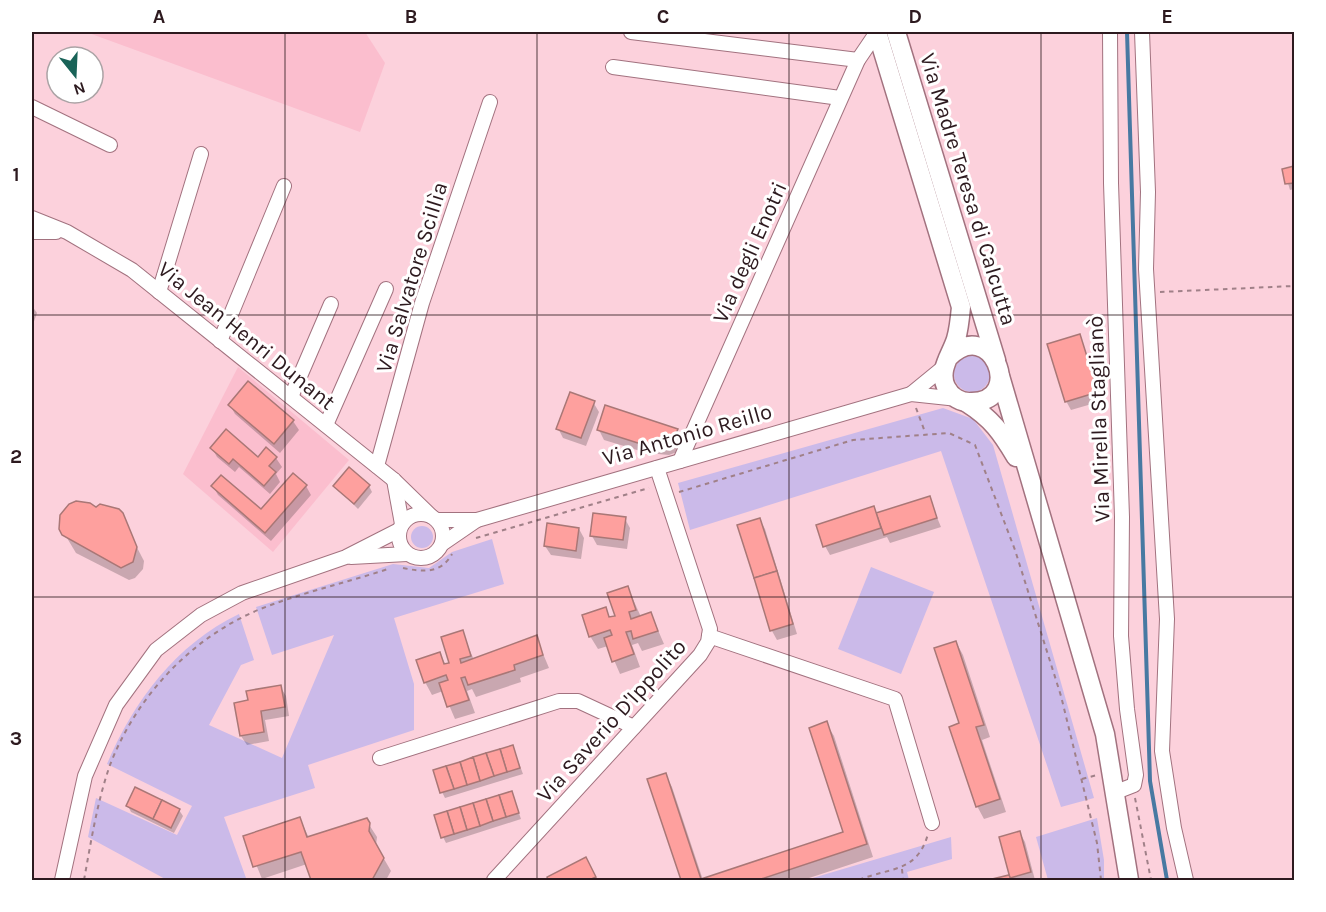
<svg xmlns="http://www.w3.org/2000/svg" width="1326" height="912" font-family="Karla,sans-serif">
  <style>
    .built { fill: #fbbece }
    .green { fill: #cbbae9 }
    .shadow { fill: #0003 }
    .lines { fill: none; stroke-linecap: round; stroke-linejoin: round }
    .stream { stroke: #4879a2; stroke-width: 4 }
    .building { fill: #fea09e; stroke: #a97776; stroke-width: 1.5 }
    .minor-casing { stroke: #a2727f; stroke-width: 16 }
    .secondary-casing { stroke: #a2727f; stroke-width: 21 }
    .path { stroke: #a08088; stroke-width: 2; stroke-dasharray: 4.5 4.5; stroke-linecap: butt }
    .minor { stroke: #fff; stroke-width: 14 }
    .secondary { stroke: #fff; stroke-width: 18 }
    .grid { fill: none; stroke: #2d1a1f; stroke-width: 1.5; stroke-opacity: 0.55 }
    .labels { text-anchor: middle; stroke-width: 6; stroke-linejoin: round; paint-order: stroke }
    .street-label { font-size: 22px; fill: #2d1a1f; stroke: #fff }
    .neatline { fill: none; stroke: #2d1a1f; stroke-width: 2 }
    .grid-label { font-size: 20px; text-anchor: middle; font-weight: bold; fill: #2d1a1f }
  </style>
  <rect width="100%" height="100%" fill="#fcd1dc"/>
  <!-- built -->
  <g class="built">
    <path d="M86 32H365L385 63 360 132Z"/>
    <path d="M238 367 349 460 273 552 183 474Z"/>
  </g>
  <!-- green -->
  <g class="green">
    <circle cx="972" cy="374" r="18"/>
    <path d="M943 408 973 419 993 445 1094 798 1061 807 941 451 690 530 678 483Z"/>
    <circle cx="422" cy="537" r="11"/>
    <path d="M492 539 504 584 394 618 414 684V730L308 765 315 788 224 817 246 878 237 880H167L88 837 96 798 177 835 192 806 107 764C133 702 176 644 239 614L254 660 241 665 209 725 282 758 334 635 272 655 256 607 393 564 429 568 452 552Z"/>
    <path d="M871 567 934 592 901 674 838 649Z"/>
    <path d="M1097 818 1104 860V880H1048L1036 837Z"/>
    <path d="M951 837 952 859 907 872 909 880H806Z"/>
  </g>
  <!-- shadow -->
  <g class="shadow">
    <path d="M1294 168V189L1290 190 1284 170Z"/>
    <path d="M32 306 37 313 32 327Z"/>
    <path d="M1079 335 1102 401 1071 410 1066 401Z"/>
    <path d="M248 383 293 421 299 430 280 453 235 414 230 405Z"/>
    <path d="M593 402 599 412 586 446 563 438 558 428Z"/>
    <path d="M599 430H677L682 439 677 452 669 455 647 453 604 440Z"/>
    <path d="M212 448 258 459 276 458 282 467 276 474 280 482 270 494 239 467 235 472 217 457Z"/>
    <path d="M213 486 261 512 306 486 311 495 271 541 218 495Z"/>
    <path d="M335 486H369L372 492 358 509Z"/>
    <path d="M929 498 941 527 890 543 887 537 830 555 825 546 874 508 877 514Z"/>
    <path d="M76 503 118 511 144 561 143 569 135 578 129 580 76 553 61 528Z"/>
    <path d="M625 519 630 528 627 549 597 545 592 536Z"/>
    <path d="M760 520 765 529 797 634 777 640 772 631 739 526Z"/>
    <path d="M579 529 584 538 581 559 551 555 545 546Z"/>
    <path d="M628 588 641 617 651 614 664 644 642 651 638 643 632 645 640 667 620 674 608 646 598 649 590 636 605 609 610 619 617 616Z"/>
    <path d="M462 632 474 660 536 637 549 668 520 678 521 682 476 697 472 689 467 691 475 713 455 719 443 691 432 695 425 682 440 654 446 665 451 664Z"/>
    <path d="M956 642 963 655 990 737 982 740 1006 812 984 819 977 806 961 724Z"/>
    <path d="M280 686 286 696 289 716 265 720 269 741 247 745 241 736 249 701Z"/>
    <path d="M826 723 834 736 873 857 803 880H682L649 780 665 774 672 787 703 880 845 833Z"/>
    <path d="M513 747 523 774 445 798 442 792Z"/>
    <path d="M512 793 521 819 446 843 443 837Z"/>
    <path d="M128 806 179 810 183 816 174 833 131 812Z"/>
    <path d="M300 819 309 838 366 820 377 837 376 845 391 871 386 880H312L307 864 262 879 245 837Z"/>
    <path d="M1020 833 1025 842 1035 880H994L1011 876Z"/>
    <path d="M585 859 597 880H550L549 878Z"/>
  </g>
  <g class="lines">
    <!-- stream -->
    <path class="stream" d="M1127 32 1150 781 1167 880"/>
  </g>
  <!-- building -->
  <g class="building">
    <path d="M1294 166V183L1285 184 1282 169Z"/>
    <path d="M1080 334 1098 392 1065 402 1047 344Z"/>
    <path d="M248 381 294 420 274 444 228 405Z"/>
    <path d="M570 392 595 401 581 438 556 429Z"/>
    <path d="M605 405 678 429 672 443 663 446 641 444 597 430Z"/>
    <path d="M226 429 258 457 266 447 277 457 269 466 276 472 264 486 233 459 229 464 210 448Z"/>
    <path d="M349 467 370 485 354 504 333 486Z"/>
    <path d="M293 473 307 485 265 533 211 486 221 475 261 509Z"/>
    <path d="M930 496 937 518 884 535 876 513Z"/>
    <path d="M76 501 90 503 96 507 100 504 119 509 123 513 137 547 133 562 121 568 62 535 59 529 60 515 69 504Z"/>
    <path d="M874 506 881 528 823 547 816 525Z"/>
    <path d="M593 513 626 517 623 540 590 536Z"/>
    <path d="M760 518 777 571 754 578 737 525Z"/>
    <path d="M547 523 579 528 576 551 544 546Z"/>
    <path d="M777 571 793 624 770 631 754 578Z"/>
    <path d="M628 586 636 610 629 612 631 619 651 612 658 631 633 639 631 631 626 632 634 654 612 662 604 638 612 635 610 630 589 637 582 615 606 607 609 617 615 616 607 593Z"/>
    <path d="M463 630 471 656 460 659 461 663 537 635 543 655 514 665 515 670 468 685 465 677 461 678 469 700 447 707 439 683 448 680 446 675 424 683 416 660 440 652 444 664 449 663 441 637Z"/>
    <path d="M956 641 984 725 976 727 1000 799 976 807 949 727 959 723 934 648Z"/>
    <path d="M281 685 285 707 261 711 264 732 240 736 234 703 248 700 246 691Z"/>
    <path d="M827 721 867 844 758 880H681L647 779 666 773 701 879 843 832 809 728Z"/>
    <path d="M513 745 520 768 507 772 500 749Z"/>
    <path d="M500 749 507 772 494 776 486 753Z"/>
    <path d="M486 753 494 776 480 781 473 757Z"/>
    <path d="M473 757 480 781 467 785 460 762Z"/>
    <path d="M460 762 467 785 454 789 446 766Z"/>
    <path d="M446 766 454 789 440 793 433 770Z"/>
    <path d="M135 787 162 800 153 819 126 806Z"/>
    <path d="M512 791 519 813 506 817 499 795Z"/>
    <path d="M499 795 506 817 493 821 486 799Z"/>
    <path d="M486 799 493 821 480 826 473 803Z"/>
    <path d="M162 800 180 809 171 828 153 819Z"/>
    <path d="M473 803 480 826 467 830 460 807Z"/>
    <path d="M460 807 467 830 454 834 447 811Z"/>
    <path d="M447 811 454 834 441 838 434 815Z"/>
    <path d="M300 817 307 837 367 818 370 823 369 831 384 858 372 880H311L301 852 253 867 243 836Z"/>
    <path d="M1020 831 1031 872 1010 878 999 837Z"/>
    <path d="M586 857 596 877 589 880H548L547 877Z"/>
    <path d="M1009 875 1011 880H988Z"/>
  </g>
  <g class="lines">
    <!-- minor casing -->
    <g class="minor-casing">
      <g id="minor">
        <path d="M631 32 858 60"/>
        <path d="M1110 32 1111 183 1122 517 1121 636 1127 709 1136 775 1134 785 1116 792"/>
        <path d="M1142 32 1148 192 1146 269 1167 619 1162 751 1174 828 1186 880"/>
        <path d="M613 67 840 98"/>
        <path d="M32 107 110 145"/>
        <path d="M32 218 67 232 132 270 394 480 431 516"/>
        <path d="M32 232H56"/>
        <path d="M159 292 201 154"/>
        <path d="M220 341 284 186"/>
        <path d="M911 394 944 367"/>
        <path d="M291 397 331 304"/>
        <path d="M326 425 386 289"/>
        <path d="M680 461 858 60 877 32"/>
        <path d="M377 466 422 303 490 102"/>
        <path d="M394 480 402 524"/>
        <circle cx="421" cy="536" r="22"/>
        <path d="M437 520H477"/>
        <path d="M442 544 477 520 911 394 958 399"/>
        <path d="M351 557 407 554"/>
        <path d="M709 636 895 699 932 823"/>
        <path d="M380 758 559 701H578L634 727"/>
        <path d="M62 880 85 776 116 705 156 650 201 615 242 593 346 557 399 530"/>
        <path d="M494 880 700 655 708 642 710 629 657 468"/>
      </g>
    </g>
    <!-- secondary casing -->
    <g class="secondary-casing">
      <g id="secondary">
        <path d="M877 32 961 307C960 318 959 329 956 339 951 355 938 370 946 387 951 397 961 403 972 402 1026 401 991 314 948 358"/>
        <path d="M896 32 996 360"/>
        <path d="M1000 376 1105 734 1129 880"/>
        <path d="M967 403C992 419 1001 432 1016 457"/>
      </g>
    </g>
    <!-- path -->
    <g class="path">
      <path d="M1160 292 1294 286"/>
      <path d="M916 408 925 432"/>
      <path d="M679 492 853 440 949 433 975 445 1015 550 1061 696 1097 843 1101 880"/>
      <path d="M476 538 649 488"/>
      <path d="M403 568C423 572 441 574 452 554"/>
      <path d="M1082 779 1097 775"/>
      <path d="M1135 798 1151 880"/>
      <path d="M902 869 903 880"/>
      <path d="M84 880C91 842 97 802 110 765 136 697 191 638 258 610 300 593 345 583 388 569"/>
      <path d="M859 880C890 867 917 873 928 834"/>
    </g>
    <!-- minor -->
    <use href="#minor" class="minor"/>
    <!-- secondary -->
    <use href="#secondary" class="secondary"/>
  </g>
  <!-- grid -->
  <path class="grid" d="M285 32V880M537 32V880M789 32V880M1041 32V880M32 315H1294M32 597H1294"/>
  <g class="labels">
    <!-- street labels -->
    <g class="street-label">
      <text transform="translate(969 189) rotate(73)" y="8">Via Madre Teresa di Calcutta</text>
      <text transform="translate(749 252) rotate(-66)" y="8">Via degli Enotri</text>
      <text transform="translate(411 277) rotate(-73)" y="8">Via Salvatore Scillìa</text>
      <text transform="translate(247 335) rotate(39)" y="8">Via Jean Henri Dunant</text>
      <text transform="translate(1098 419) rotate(-92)" y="8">Via Mirella Staglianò</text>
      <text transform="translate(687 434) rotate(-16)" y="8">Via Antonio Reillo</text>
      <text transform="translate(611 720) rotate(-48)" y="8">Via Saverio D'Ippolito</text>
    </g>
  </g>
  <!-- border -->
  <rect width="1326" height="912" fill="none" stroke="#ffffff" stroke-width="66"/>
  <!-- north arrow -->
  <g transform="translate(75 75) rotate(162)"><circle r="28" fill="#ffffff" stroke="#aba3a5" stroke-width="1.5"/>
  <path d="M0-4.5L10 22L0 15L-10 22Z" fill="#196358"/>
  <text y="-9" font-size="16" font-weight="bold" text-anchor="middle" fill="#2d1a1f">N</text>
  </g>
  <rect x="33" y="33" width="1260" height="846" class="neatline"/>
  <g class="grid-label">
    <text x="159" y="23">A</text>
    <text x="411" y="23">B</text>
    <text x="663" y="23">C</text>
    <text x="915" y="23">D</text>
    <text x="1167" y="23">E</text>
    <text x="16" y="181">1</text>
    <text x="16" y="463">2</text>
    <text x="16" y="745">3</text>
  </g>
</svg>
